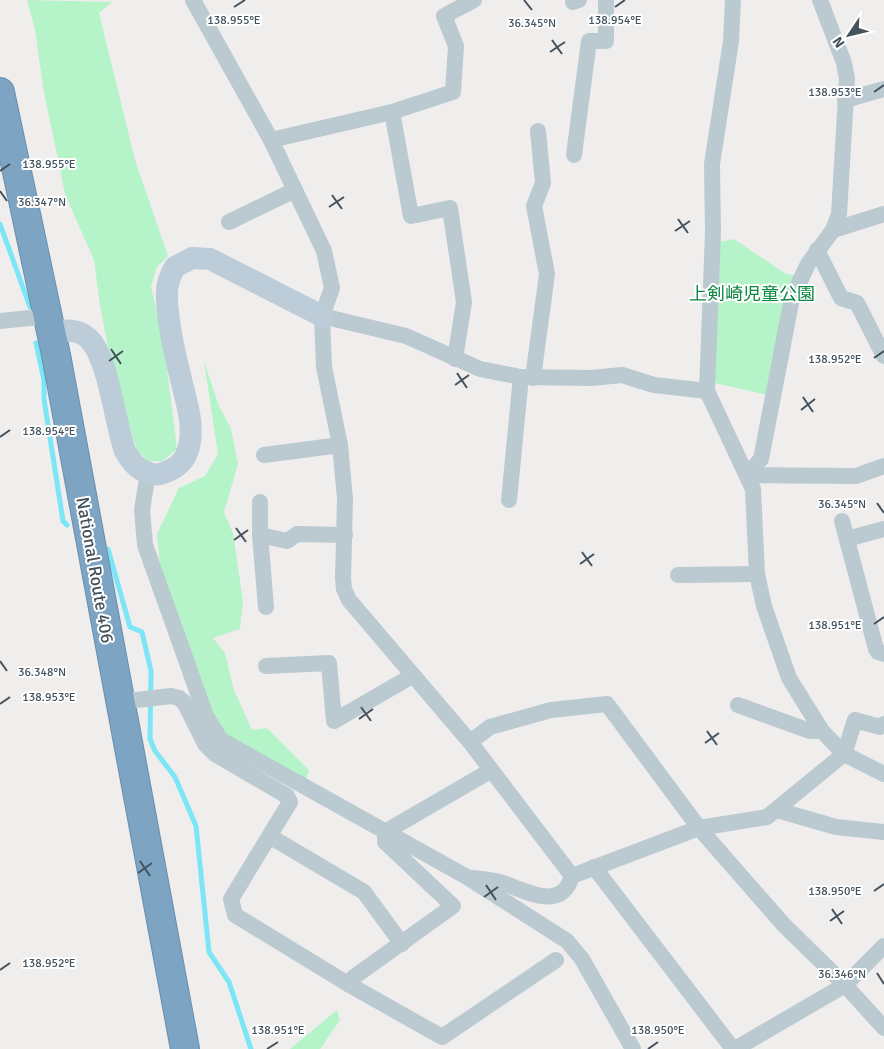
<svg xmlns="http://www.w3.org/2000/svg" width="884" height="1049" font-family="Signika,'Noto Sans JP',sans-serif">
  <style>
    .green { fill: #b5f4c9 }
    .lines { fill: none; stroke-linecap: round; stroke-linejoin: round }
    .stream { stroke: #7ce6f7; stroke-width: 5 }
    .highway-casing { stroke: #698fae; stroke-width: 30 }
    .street { stroke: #bbc9d1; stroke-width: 16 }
    .secondary { stroke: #bdccd9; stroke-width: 22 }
    .highway { stroke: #7ea4c3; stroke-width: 28 }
    .ticks { fill: none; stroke: #43525d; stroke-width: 2 }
    .labels { text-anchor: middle; stroke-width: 4; stroke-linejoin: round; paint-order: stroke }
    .park-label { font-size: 18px; fill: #0b8740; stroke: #fff }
    .street-label { font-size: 18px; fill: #43525d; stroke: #fff }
    .ticks-label { font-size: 12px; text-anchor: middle; fill: #43525d; stroke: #fff; stroke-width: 4; stroke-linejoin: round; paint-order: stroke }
  </style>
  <rect width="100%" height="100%" fill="#f0eded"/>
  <!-- green -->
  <g class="green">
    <path d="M27 0 112 2 99 13 135 160 168 256 157 267 151 287 163 337 177 449 163 461H148L137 450 114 379 100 305 94 260 65 194 43 87 35 29Z"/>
    <path d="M734 239 786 274 796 275 767 395 715 383 719 242Z"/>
    <path d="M204 361 219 406 231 429 238 464 224 512 233 533 243 601 240 629 213 638 225 653 234 690 252 730 267 728 309 770 306 779 232 743 212 723 161 580 157 534 179 488 205 476 218 454Z"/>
    <path d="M337 1010 340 1020 320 1049H290Z"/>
  </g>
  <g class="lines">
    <!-- stream -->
    <g class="stream">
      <path d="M0 224 30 307"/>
      <path d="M36 343 44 380V399L63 521 67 525"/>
      <path d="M108 549 130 627 142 632 151 671 150 739 155 751 175 777 196 826 209 952 229 982 251 1049"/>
    </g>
    <!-- highway casing -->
    <g class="highway-casing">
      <path id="highway" d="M0 92 56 355 185 1049"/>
    </g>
    <!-- street -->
    <g class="street">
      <path d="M193 0 271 140 324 251 332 288 322 316 324 367 340 445 345 499 343 578 344 589 349 600 470 742 572 876"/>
      <path d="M733 0 731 41 712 164 713 232 707 391 753 489 757 574 764 606 789 678 822 731 844 754 884 774"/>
      <path d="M573 2 579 0"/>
      <path d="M845 100 884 89"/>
      <path d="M392 112 411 216 450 208 464 302 455 359"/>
      <path d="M271 140 392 112 453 92 456 46 444 16 474 0"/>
      <path d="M574 155 589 41H606V0"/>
      <path d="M229 222 295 190"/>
      <path d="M833 230 884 214"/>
      <path d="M817 250 841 298 857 303 884 356"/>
      <path d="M322 316 406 336 480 369 521 377 591 378 622 375 654 385 707 391"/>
      <path d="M0 321 49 316"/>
      <path d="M533 378 547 274 534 206 543 183 538 131"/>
      <path d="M264 455 340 445"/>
      <path d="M148 473 142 510 145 545 206 716 221 740 467 877 567 941 582 959 633 1049"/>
      <path d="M747 475 761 459 792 298 808 264 833 230 839 214 847 79 844 63 820 0"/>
      <path d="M747 475 856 476 884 466"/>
      <path d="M509 500 521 377"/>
      <path d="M260 502V535L266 607"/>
      <path d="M842 521 876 649 878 652 884 654"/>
      <path d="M260 535 287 541 297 534 345 535"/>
      <path d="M847 539 884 529"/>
      <path d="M678 575 757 574"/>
      <path d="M266 666 329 663 334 721 412 676"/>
      <path d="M119 702 171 696 179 698 184 702 205 744 215 754 287 796 290 802 231 899 235 915 348 984 442 1037 556 960"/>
      <path d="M738 705 810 731H822"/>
      <path d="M470 742 490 727 551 710 607 704 699 828 767 817 844 754 855 720 880 727 884 724"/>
      <path d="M777 810 836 827 884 832"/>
      <path d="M271 837 364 892 402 944"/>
      <path d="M594 867 733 1049"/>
      <path d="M473 878C482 879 492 880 500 882 525 890 561 913 572 876L699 828 783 924 845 985 884 1028"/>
      <path d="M348 984 354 977 453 906 385 842V832L490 771"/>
      <path d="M735 1049 845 985 884 946"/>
    </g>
    <!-- secondary -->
    <path class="secondary" d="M52 331C64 330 79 329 88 338 108 355 115 423 125 451 131 461 137 470 149 473 157 476 161 474 168 471 177 468 185 460 188 450 196 427 185 398 180 375 174 351 168 324 167 299 166 287 168 278 175 267L192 258 210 259 322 316"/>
    <!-- highway -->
    <use href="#highway" class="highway"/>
  </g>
  <!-- ticks -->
  <path class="ticks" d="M524 0 532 10M234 7 245 0M615 7 625 0M552 40 562 54M550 52 565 42M874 92 884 85M0 171 10 164M0 191 7 201M332 195 342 209M329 207 344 197M678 219 688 233M675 231 690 221M111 349 121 364M874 358 884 351M109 361 123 351M457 373 467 388M455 385 469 375M803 397 813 412M801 410 815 399M0 437 10 430M877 503 884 513M236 528 246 542M234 540 248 530M582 552 592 566M580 564 594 554M874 624 884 617M0 661 7 671M0 704 10 697M361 707 371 721M359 719 373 709M707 731 717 745M705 743 719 733M140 861 150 876M138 873 152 863M486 885 496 900M874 891 884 884M484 897 498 887M832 909 842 924M830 921 844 911M0 970 10 963M877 973 884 984M267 1049 278 1042M648 1049 658 1042"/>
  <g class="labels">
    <!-- park labels -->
    <g class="park-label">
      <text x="752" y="300">上剣崎児童公園</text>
    </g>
    <!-- street labels -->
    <g class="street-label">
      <text transform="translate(95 570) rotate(80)" y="6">National Route 406</text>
    </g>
  </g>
  <g class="ticks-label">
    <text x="234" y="24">138.955°E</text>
    <text x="615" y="24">138.954°E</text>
    <text x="532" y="27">36.345°N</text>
    <text x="835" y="96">138.953°E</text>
    <text x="49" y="168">138.955°E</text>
    <text x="42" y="206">36.347°N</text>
    <text x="835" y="363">138.952°E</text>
    <text x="49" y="435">138.954°E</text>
    <text x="842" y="508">36.345°N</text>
    <text x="835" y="629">138.951°E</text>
    <text x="42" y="676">36.348°N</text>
    <text x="49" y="701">138.953°E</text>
    <text x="835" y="895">138.950°E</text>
    <text x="49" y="967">138.952°E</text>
    <text x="842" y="978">36.346°N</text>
    <text x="278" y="1034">138.951°E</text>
    <text x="658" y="1034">138.950°E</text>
  </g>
  <!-- north arrow -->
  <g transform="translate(849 35) rotate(235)" stroke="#ffffff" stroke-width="4" paint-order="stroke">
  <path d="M0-4L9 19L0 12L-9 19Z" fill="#43525d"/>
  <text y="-8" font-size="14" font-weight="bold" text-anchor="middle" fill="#43525d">N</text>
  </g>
</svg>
